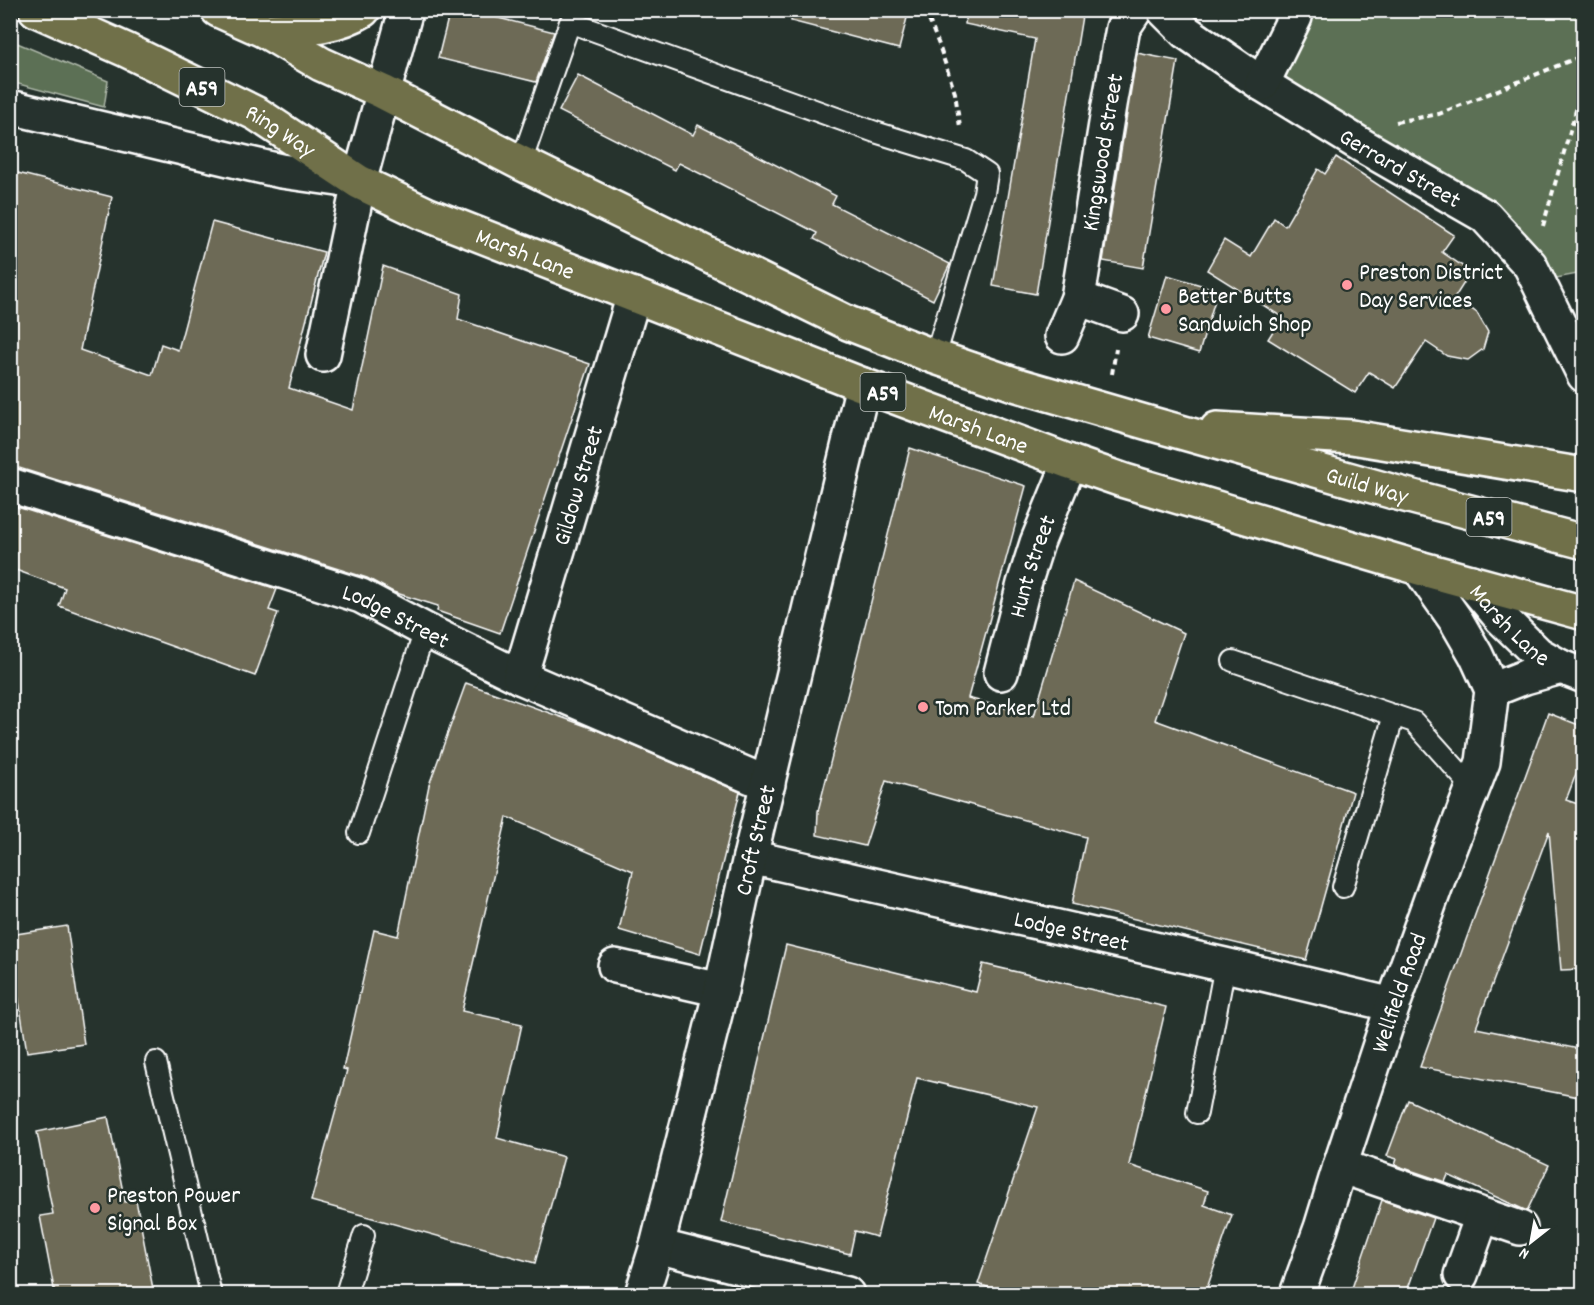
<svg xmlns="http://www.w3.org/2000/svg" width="1594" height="1305" font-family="Dekko,sans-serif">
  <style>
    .green { fill: #5c7054; stroke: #aeb8aa; stroke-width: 1.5 }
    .building { fill: #6d6b57; stroke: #fff; stroke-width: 1.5 }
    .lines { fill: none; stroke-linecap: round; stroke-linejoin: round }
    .lane-casing { stroke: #fff; stroke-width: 24 }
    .street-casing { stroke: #fff; stroke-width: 38 }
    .secondary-casing { stroke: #fff; stroke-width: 38 }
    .highway-casing { stroke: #fff; stroke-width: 38 }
    .path { stroke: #fff; stroke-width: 4; stroke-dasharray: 6 4.5; stroke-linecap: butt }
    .lane { stroke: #26332d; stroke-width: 20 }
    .street { stroke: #26332d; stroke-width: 33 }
    .secondary { stroke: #26332d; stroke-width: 33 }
    .highway { stroke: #70704a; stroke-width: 33 }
    .poi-dot { fill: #ff9aa2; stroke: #26332d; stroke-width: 2 }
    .labels { text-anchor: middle; stroke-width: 5; stroke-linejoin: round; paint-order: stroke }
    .shield { fill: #26332d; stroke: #bec2c0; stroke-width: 1.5 }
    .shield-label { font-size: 22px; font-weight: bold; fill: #fff }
    .street-label { font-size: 24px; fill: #fff; stroke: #26332d }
    .poi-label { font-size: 24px; fill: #fff; stroke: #26332d; text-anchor: start }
  </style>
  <rect width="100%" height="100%" fill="#26332d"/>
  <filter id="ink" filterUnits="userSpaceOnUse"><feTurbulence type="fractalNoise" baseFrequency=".0167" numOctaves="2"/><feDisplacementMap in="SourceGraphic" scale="12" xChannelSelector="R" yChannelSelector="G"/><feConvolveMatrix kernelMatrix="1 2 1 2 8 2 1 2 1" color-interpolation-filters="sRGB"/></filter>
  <g filter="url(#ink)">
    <!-- green -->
    <g class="green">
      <path d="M1305 11H1583V273L1551 279 1274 82Z"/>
      <path d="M10 40 108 81 104 107 11 82Z"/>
    </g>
    <!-- building -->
    <g class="building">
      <path d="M450 10H467L554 32 536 82 438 58Z"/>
      <path d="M792 10H909L899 49 791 21Z"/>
      <path d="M967 10H1083L1036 294 993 286 1035 39 965 24Z"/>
      <path d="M1137 53 1178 61 1143 268 1103 261Z"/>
      <path d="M578 75 693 135 698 125 753 153 836 196 832 204 950 264 933 300 814 239 817 233 705 176 679 163 675 170 559 111Z"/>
      <path d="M1336 157 1454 235 1442 252 1471 272 1455 297 1477 313 1488 332 1483 349 1468 360 1447 356 1426 342 1395 388 1369 372 1355 393 1268 339 1282 317 1207 270 1224 240 1251 257 1274 218 1285 226 1318 169 1325 174Z"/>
      <path d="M10 171 112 197 80 350 152 375 161 344 178 350 212 222 324 252 289 388 353 410 383 266 462 294 458 319 590 364 500 633 437 611 438 606 393 592 367 578 16 467H10Z"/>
      <path d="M1167 275 1218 290 1199 353 1148 338Z"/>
      <path d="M910 448 1026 486 968 698 1034 716 1074 581 1184 633 1155 720 1353 792 1306 960 1072 904 1086 837 886 781 865 846 817 835 818 811Z"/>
      <path d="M17 507 277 589 269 610 278 613 255 676 59 606 65 588 10 568V526Z"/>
      <path d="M466 683 597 730 740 792 700 954 619 930 633 871 507 817 462 1011 522 1024 497 1138 564 1157 535 1263 311 1201 347 1070 343 1069 374 930 398 936 429 785Z"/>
      <path d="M1548 713 1584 727V753L1566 800 1584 806V969L1561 970 1549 831 1476 1028 1584 1050V1098L1420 1067Z"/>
      <path d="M67 926 84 1044 27 1052 10 944V935Z"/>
      <path d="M786 945 976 992 983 964 1166 1007 1129 1165 1208 1191 1204 1205 1232 1215 1205 1294H1009L978 1284 1038 1107 917 1078 877 1237 855 1231 850 1254 721 1222Z"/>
      <path d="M1408 1100 1549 1165 1527 1211 1448 1175 1445 1182 1395 1165 1397 1159 1387 1156Z"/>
      <path d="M108 1117 125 1202 136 1200 154 1294H55L40 1216 53 1214 37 1132Z"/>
      <path d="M1382 1200 1433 1218 1406 1294H1350Z"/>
    </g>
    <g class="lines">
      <!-- lane casing -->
      <g class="lane-casing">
        <g id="lane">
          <path d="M521 163 570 22 878 133 966 160 987 174 984 193 935 357"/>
          <path d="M1233 661 1414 722 1473 788"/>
          <path d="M359 833 425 630"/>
          <path d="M1343 887 1394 715"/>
          <path d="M156 1062 211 1294"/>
          <path d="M1197 1113 1225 965"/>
          <path d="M346 1294 364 1235"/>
        </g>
      </g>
      <!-- street casing -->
      <g class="street-casing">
        <g id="street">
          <path id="s1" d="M1164 10 1186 32 1262 84 1363 146 1485 216 1530 265 1584 375"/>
          <path d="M1262 84 1295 17 1296 10"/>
          <path d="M1078 298 1122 314"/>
          <path id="s2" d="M1062 336 1078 298 1109 105 1123 28 1135 10"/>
          <path d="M323 355 359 182"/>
          <path id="s3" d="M10 485 361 596 425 630 520 677 768 784"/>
          <path id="s4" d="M1001 673 1024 584 1037 543 1070 462"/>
          <path id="s5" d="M520 677 634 295"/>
          <path d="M1492 690 1525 677 1561 667"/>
          <path id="s6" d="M750 857 1225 965 1393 1005"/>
          <path d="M615 966 721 990"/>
          <path d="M1340 1166 1520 1228"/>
          <path d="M657 1246 847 1294"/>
          <path d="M1461 1275 1482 1216"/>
          <path id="s7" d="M642 1294 657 1246 721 990 750 857 863 385"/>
          <path id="s8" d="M1297 1294 1321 1228 1340 1166 1393 1005 1446 857 1483 762 1492 690 1476 655 1457 622 1419 568"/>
        </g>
      </g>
      <!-- secondary casing -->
      <g class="secondary-casing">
        <g id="secondary">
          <path d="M10 107 250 164 281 171 359 182 406 10"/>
          <path id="s9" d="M1471 582 1501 618 1538 654 1561 667 1584 676"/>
        </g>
      </g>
      <!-- highway casing -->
      <g class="highway-casing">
        <g id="highway">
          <path id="s10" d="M36 10 126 50 257 114 359 182 426 214 863 385 1070 462 1125 481 1419 568 1584 613"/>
          <path id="s11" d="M218 10 265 31 321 64 383 92 521 163 848 323 935 357 1014 384 1152 424 1394 492 1584 542"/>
          <path d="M265 31C298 28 334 28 363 10"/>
          <path d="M1217 429 1352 437 1584 475"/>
        </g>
      </g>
      <!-- path -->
      <g class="path">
        <path d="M925 10 939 45 955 93 960 127"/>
        <path d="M1396 122 1439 114 1584 55"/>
        <path d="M1543 226 1584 82"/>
        <path d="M1112 374 1116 349"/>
      </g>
      <!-- lane -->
      <use href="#lane" class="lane"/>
      <!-- street -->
      <use href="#street" class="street"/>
      <!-- secondary -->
      <use href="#secondary" class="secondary"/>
      <!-- highway -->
      <use href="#highway" class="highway"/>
    </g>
  </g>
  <!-- markers -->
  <g class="poi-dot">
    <circle cx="1347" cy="285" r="6"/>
    <circle cx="1166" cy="309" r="6"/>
    <circle cx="923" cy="707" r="6"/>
    <circle cx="95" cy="1208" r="6"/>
  </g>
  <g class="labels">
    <!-- shield labels -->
    <g class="shield">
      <rect x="179.5" y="68" width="45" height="38" rx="4.5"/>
      <rect x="860.5" y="373" width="45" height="38" rx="4.5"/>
      <rect x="1466.5" y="498" width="45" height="38" rx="4.5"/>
    </g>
    <g class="shield-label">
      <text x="202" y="95">A59</text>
      <text x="883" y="400">A59</text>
      <text x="1489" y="525">A59</text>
    </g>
    <!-- street labels -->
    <g class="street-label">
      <text dy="8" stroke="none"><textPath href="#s10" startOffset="273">Ring Way</textPath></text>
      <text dy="8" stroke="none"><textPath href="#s2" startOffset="189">Kingswood Street</textPath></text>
      <text dy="8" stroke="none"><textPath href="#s1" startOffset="285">Gerrard Street</textPath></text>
      <text dy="8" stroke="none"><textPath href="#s10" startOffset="548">Marsh Lane</textPath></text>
      <text dy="8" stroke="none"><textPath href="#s10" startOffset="1034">Marsh Lane</textPath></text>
      <text dy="8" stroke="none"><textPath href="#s11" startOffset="1248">Guild Way</textPath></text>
      <text dy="8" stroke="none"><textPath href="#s5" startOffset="200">Gildow Street</textPath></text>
      <text dy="8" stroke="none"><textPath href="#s4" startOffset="111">Hunt Street</textPath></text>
      <text dy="8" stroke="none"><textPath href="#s3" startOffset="408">Lodge Street</textPath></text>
      <text dy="8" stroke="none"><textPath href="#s9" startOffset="58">Marsh Lane</textPath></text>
      <text dy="8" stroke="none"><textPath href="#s7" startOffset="468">Croft Street</textPath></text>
      <text dy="8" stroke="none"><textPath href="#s6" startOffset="330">Lodge Street</textPath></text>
      <text dy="8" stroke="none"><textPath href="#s8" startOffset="318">Wellfield Road</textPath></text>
    </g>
    <!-- poi labels -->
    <g class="poi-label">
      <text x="1359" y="279">Preston District<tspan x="1359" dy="28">Day Services</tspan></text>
      <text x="1178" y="303">Better Butts<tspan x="1178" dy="28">Sandwich Shop</tspan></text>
      <text x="935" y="715">Tom Parker Ltd</text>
      <text x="107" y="1202">Preston Power<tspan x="107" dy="28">Signal Box</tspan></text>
    </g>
  </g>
  <!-- margin -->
  <rect width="1594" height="1305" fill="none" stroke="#26332d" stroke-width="36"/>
  <rect x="18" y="18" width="1558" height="1269" fill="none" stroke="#fff" stroke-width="2" filter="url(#ink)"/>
  <!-- north arrow -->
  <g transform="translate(1531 1242) rotate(211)" stroke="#26332d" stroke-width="4.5" paint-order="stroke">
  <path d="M0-4.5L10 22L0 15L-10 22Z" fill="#ffffff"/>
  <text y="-9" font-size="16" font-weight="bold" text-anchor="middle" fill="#ffffff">N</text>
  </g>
</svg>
